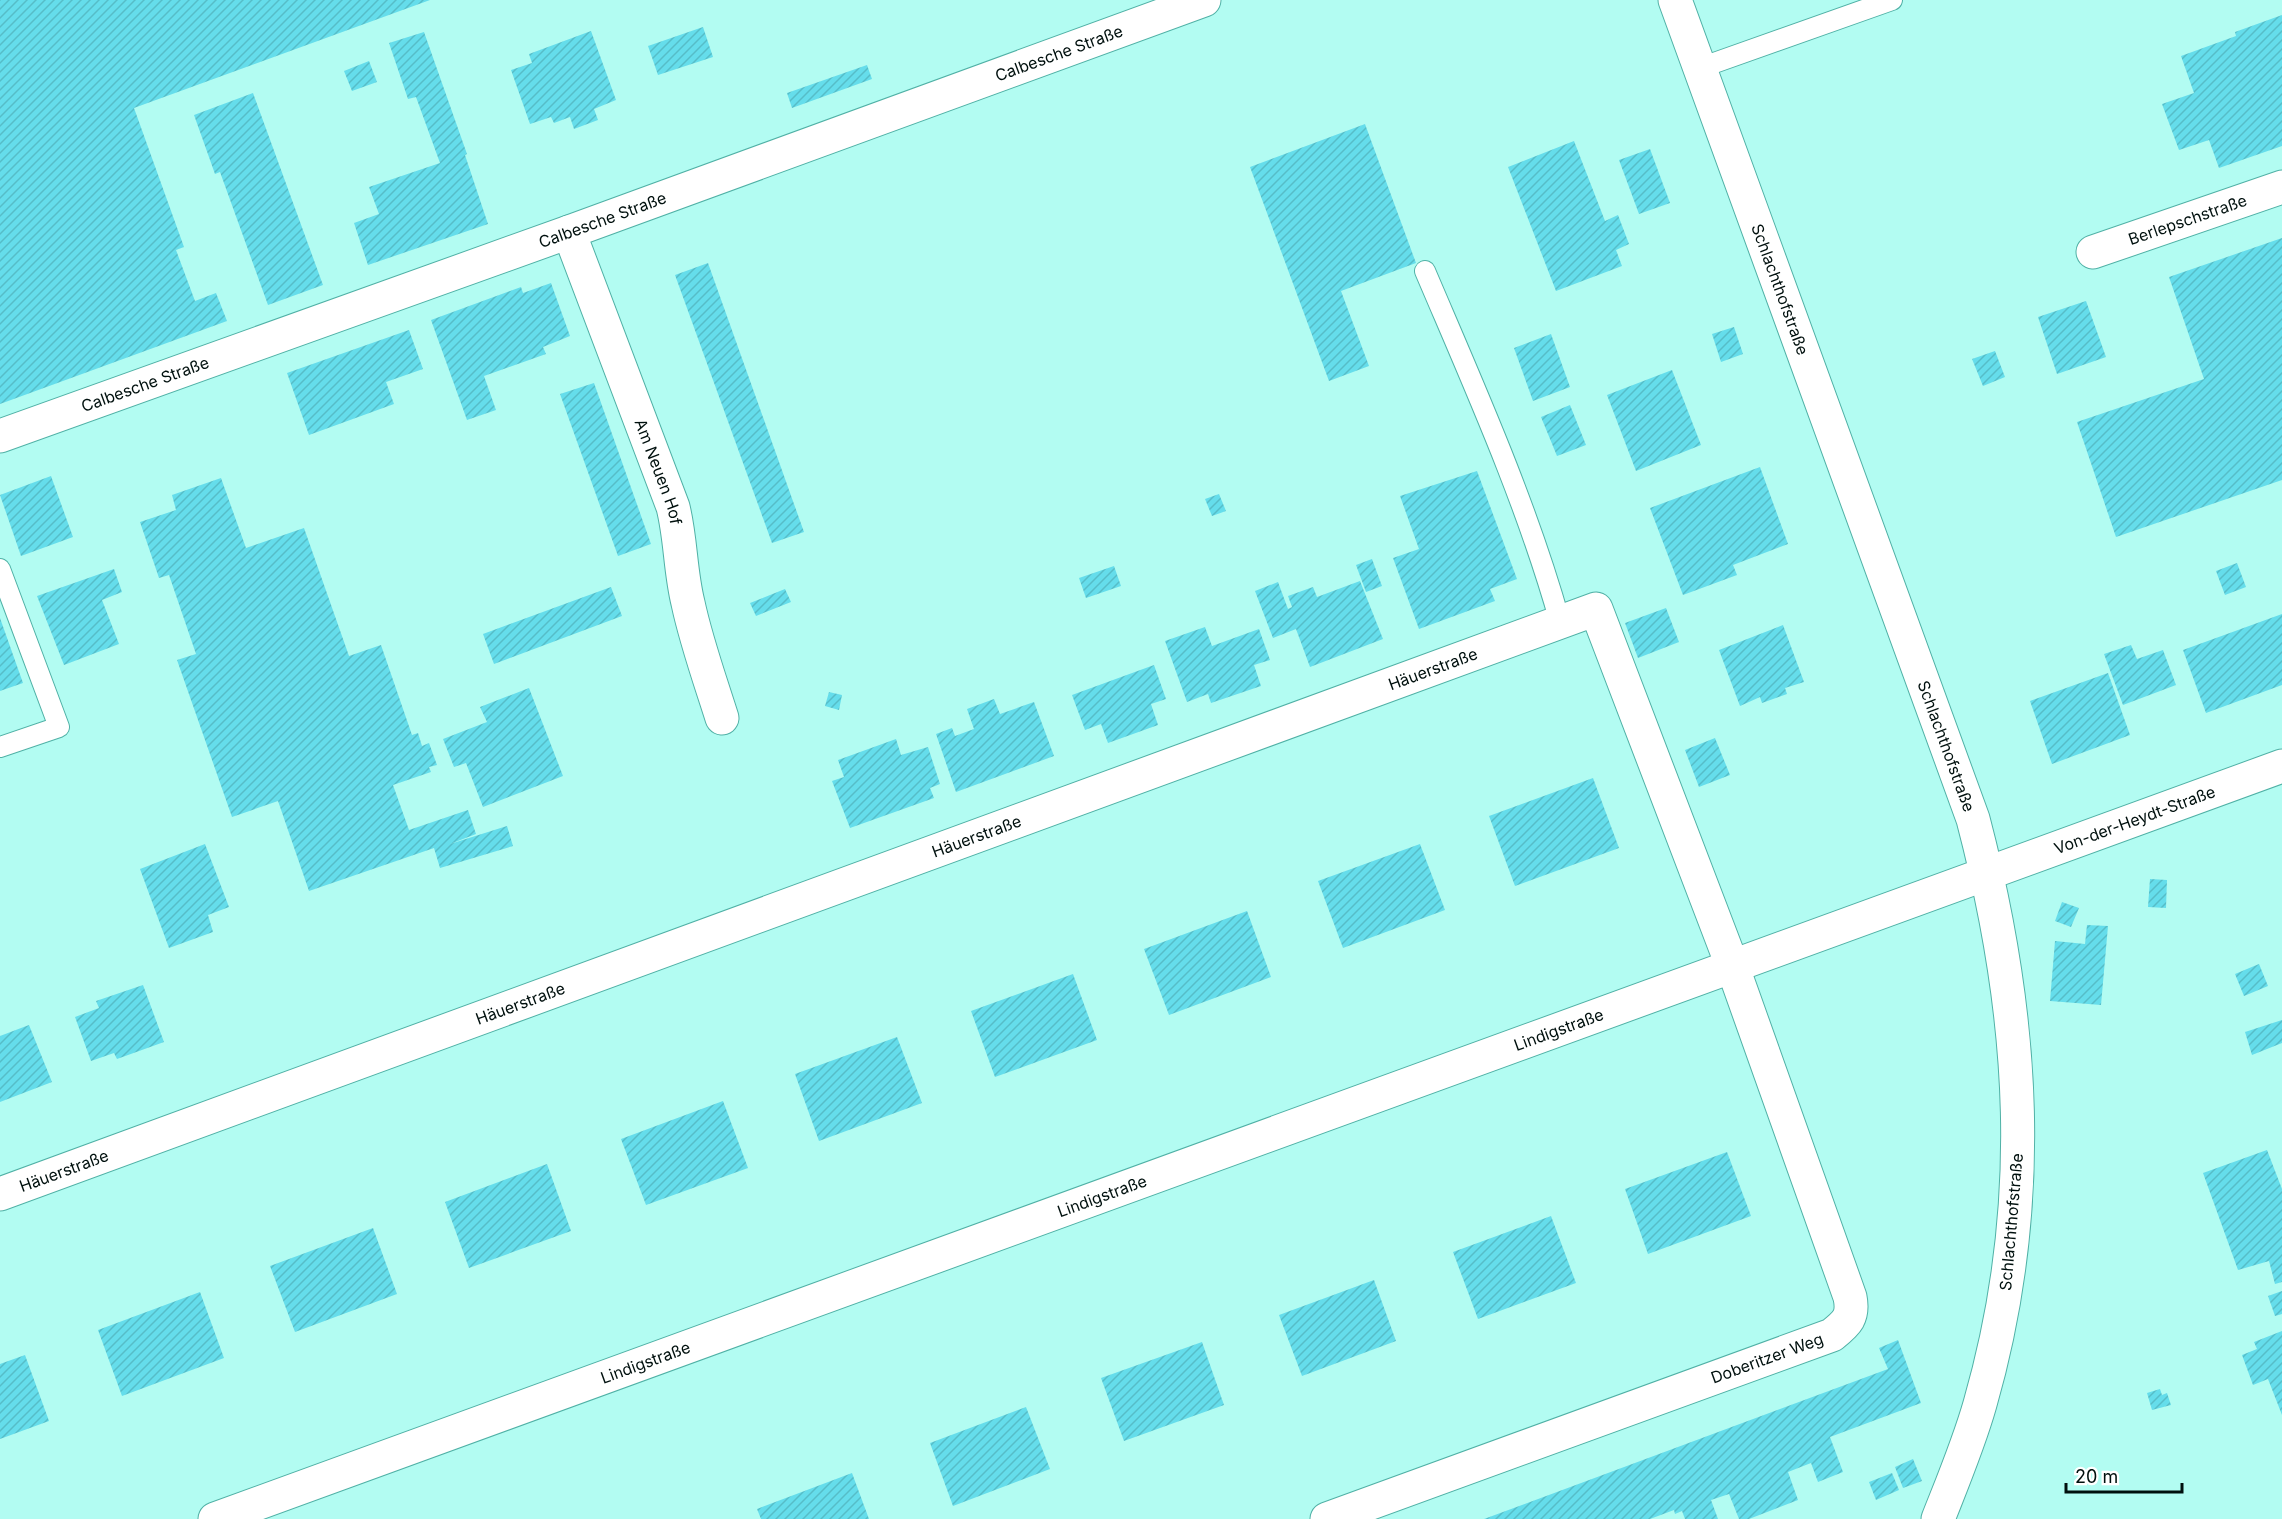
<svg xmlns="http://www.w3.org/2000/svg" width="2282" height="1519" font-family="Inter,sans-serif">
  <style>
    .building { fill: url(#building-hatch) }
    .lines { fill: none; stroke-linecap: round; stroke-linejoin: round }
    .service-casing { stroke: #50b1a6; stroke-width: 22 }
    .minor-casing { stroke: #50b1a6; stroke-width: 35 }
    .tertiary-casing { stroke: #50b1a6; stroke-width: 35 }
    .service { stroke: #fff; stroke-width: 20 }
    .minor { stroke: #fff; stroke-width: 33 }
    .tertiary { stroke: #fff; stroke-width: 33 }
    .labels { text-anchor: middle; stroke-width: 4.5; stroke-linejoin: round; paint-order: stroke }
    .street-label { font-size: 16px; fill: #00100e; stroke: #fff }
  </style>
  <defs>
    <pattern id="building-hatch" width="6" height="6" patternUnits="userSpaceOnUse" patternTransform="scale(1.5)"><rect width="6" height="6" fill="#65ddeb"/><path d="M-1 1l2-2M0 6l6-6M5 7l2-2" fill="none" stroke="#56bdc8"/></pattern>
  </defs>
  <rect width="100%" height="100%" fill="#b2fcf2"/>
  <!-- building -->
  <g class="building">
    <path d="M0 0H430L134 108 184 247 176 250 195 301 216 293 227 321 0 404Z"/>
    <path d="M2282 15V146L2219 168 2209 140 2179 150 2162 104 2194 93 2181 56 2236 36 2235 32Z"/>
    <path d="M703 27 713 57 658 75 648 46Z"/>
    <path d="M591 31 616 100 594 109 598 120 574 129 570 117 554 123 551 117 530 124 511 70 532 63 529 54Z"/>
    <path d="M424 32 467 154 465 155 488 224 368 265 354 223 379 214 369 187 440 163 416 97 408 99 389 43Z"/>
    <path d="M369 61 377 82 352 91 344 71Z"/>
    <path d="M867 65 872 79 792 108 787 93Z"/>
    <path d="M253 93 323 285 268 305 220 172 215 174 194 115Z"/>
    <path d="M1365 124 1416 263 1341 291 1369 366 1329 381 1250 167Z"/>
    <path d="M1574 141 1605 221 1618 215 1629 244 1616 250 1622 266 1556 291 1508 167Z"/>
    <path d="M1650 149 1670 203 1639 214 1619 160Z"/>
    <path d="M2282 238V480L2116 537 2077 422 2204 379 2169 277Z"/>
    <path d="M708 263 804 532 772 543 675 275Z"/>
    <path d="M551 283 570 336 543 347 546 354 484 376 496 410 467 420 431 320 521 287 523 293Z"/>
    <path d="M2086 301 2106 357 2057 374 2038 317Z"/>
    <path d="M1734 327 1743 354 1721 362 1712 334Z"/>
    <path d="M409 330 423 369 386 382 394 404 309 435 287 373Z"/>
    <path d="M1551 334 1570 387 1533 401 1514 348Z"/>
    <path d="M1995 351 2005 377 1983 386 1972 359Z"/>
    <path d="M1672 370 1701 445 1636 471 1607 395Z"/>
    <path d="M594 383 651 544 618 556 560 394Z"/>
    <path d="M1570 405 1586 445 1557 456 1541 417Z"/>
    <path d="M1760 467 1788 544 1733 565 1737 575 1683 595 1650 508Z"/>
    <path d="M1477 471 1517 579 1490 589 1495 601 1419 629 1393 558 1419 549 1400 496Z"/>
    <path d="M51 476 73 537 21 556 0 495Z"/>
    <path d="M221 478 246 548 304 528 349 656 381 645 412 735 418 733 422 746 429 743 437 765 429 767 431 772 393 785 409 830 468 810 476 834 450 844 507 826 513 846 440 868 434 848 309 891 278 801 232 817 177 660 196 654 169 575 159 578 140 522 176 510 172 495Z"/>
    <path d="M1219 494 1226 511 1212 516 1205 499Z"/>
    <path d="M1372 559 1382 586 1366 592 1356 565Z"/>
    <path d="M2237 563 2246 587 2225 595 2216 571Z"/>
    <path d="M1114 566 1121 586 1086 598 1079 578Z"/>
    <path d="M114 569 122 592 102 600 119 644 64 665 37 596Z"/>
    <path d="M1360 581 1383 639 1310 667 1296 629 1273 638 1255 591 1278 582 1288 609 1292 607 1288 596 1313 587 1317 597Z"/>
    <path d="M611 587 622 616 494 664 483 634Z"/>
    <path d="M785 589 791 602 756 616 750 603Z"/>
    <path d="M1666 608 1679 642 1638 658 1625 623Z"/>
    <path d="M2282 614V685L2206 713 2183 650Z"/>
    <path d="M0 618 23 683 0 691Z"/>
    <path d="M1783 625 1804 682 1785 688 1787 694 1762 703 1760 697 1740 706 1719 650Z"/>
    <path d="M1205 627 1212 646 1259 629 1270 660 1254 665 1261 686 1211 703 1208 694 1187 702 1165 641Z"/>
    <path d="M2131 645 2137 659 2163 650 2176 685 2123 705 2104 654Z"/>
    <path d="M1154 665 1166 699 1151 704 1158 725 1108 743 1101 724 1085 730 1072 695Z"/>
    <path d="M2108 673 2130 735 2052 764 2030 701Z"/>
    <path d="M529 688 563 776 483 807 466 763 454 767 443 739 487 722 480 707Z"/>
    <path d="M829 692 842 695 839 710 825 706Z"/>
    <path d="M994 699 1000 714 1034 702 1054 756 956 792 936 734 952 728 955 736 974 729 967 709Z"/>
    <path d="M1715 738 1730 775 1699 787 1685 750Z"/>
    <path d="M896 739 901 755 928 747 940 784 930 788 934 798 850 828 832 781 844 777 838 760Z"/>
    <path d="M1593 778 1619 848 1515 886 1489 816Z"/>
    <path d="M205 844 229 907 208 915 213 932 169 948 140 869Z"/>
    <path d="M1420 844 1445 910 1343 948 1318 881Z"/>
    <path d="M2150 879 2167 880 2166 908 2148 907Z"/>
    <path d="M2062 902 2079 908 2071 927 2055 921Z"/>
    <path d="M1247 911 1271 977 1169 1015 1144 949Z"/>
    <path d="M2087 925 2108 926 2101 1005 2050 1001 2055 941 2085 944Z"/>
    <path d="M2259 964 2268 986 2244 996 2235 974Z"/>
    <path d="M1073 974 1097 1040 995 1077 971 1011Z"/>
    <path d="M143 985 164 1042 117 1059 114 1053 91 1061 75 1017 99 1008 96 1001Z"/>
    <path d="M2282 1020V1043L2252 1055 2245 1032Z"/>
    <path d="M29 1025 52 1082 0 1102V1036Z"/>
    <path d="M897 1037 922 1103 819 1141 795 1074Z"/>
    <path d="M723 1101 748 1168 646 1205 621 1139Z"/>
    <path d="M2267 1150 2282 1189V1282L2275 1284 2269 1261 2238 1270 2203 1173Z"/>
    <path d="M1727 1152 1751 1216 1648 1254 1625 1189Z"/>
    <path d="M547 1164 571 1231 469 1268 445 1202Z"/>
    <path d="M1551 1216 1576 1283 1478 1319 1453 1252Z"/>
    <path d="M373 1228 397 1294 295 1332 270 1266Z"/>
    <path d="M1374 1280 1396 1341 1302 1376 1279 1315Z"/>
    <path d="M2282 1291V1314L2275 1316 2268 1296Z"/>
    <path d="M200 1292 224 1358 122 1396 98 1330Z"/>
    <path d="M2282 1331V1415L2268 1379 2253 1385 2242 1355 2257 1349 2254 1342Z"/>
    <path d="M1898 1340 1921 1403 1830 1437 1843 1472 1818 1482 1811 1463 1788 1472 1798 1500 1749 1519H1739L1729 1494 1711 1500 1718 1519H1685L1682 1511 1675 1514 1674 1510 1650 1519H1484L1888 1369 1879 1348Z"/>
    <path d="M1202 1342 1224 1405 1124 1441 1101 1378Z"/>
    <path d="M25 1355 49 1421 0 1439V1364Z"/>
    <path d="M2160 1389 2162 1395 2167 1393 2171 1405 2152 1410 2147 1393Z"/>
    <path d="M1026 1407 1050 1469 953 1506 930 1443Z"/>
    <path d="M1913 1459 1922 1481 1903 1488 1895 1467Z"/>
    <path d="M852 1473 869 1519H761L757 1509Z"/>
    <path d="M1892 1473 1899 1490 1876 1500 1869 1482Z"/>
  </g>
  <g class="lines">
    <!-- service casing -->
    <g class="service-casing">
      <g id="service">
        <path d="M1700 68 1892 0"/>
        <path d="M1425 271C1474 386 1526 501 1560 622"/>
        <path d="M0 569 59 727 0 747"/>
      </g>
    </g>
    <!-- minor casing -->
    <g class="minor-casing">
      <g id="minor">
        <path id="s1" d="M569 232 673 507C681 539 680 571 688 603 696 641 710 680 722 718"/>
        <path id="s2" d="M2093 252 2282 187"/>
        <path id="s3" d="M0 436 569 232 1204 0"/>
        <path id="s4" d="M0 1194 1596 609 1732 965 1850 1297C1854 1317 1847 1323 1832 1335L1327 1519"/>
        <path id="s5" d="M215 1519 2282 766"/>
      </g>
    </g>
    <!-- tertiary casing -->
    <g class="tertiary-casing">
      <g id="tertiary">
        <path id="s6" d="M1675 0 1973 819C2025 1017 2037 1206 1980 1404 1969 1443 1953 1481 1938 1519"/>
      </g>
    </g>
    <!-- service -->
    <use href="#service" class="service"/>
    <!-- minor -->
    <use href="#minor" class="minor"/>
    <!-- tertiary -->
    <use href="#tertiary" class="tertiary"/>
  </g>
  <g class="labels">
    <!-- street labels -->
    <g class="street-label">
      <text dy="6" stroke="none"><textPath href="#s3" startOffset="1126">Calbesche Straße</textPath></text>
      <text dy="6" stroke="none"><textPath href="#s3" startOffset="640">Calbesche Straße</textPath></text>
      <text dy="6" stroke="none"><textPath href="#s2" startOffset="100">Berlepschstraße</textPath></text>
      <text dy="6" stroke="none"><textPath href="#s6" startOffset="308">Schlachthofstraße</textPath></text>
      <text dy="6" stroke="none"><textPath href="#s3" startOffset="154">Calbesche Straße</textPath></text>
      <text dy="6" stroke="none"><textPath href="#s1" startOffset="256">Am Neuen Hof</textPath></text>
      <text dy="6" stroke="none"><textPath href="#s4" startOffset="1526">Häuerstraße</textPath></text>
      <text dy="6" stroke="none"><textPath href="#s6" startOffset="794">Schlachthofstraße</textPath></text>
      <text dy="6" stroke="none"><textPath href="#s5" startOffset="2043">Von-der-Heydt-Straße</textPath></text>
      <text dy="6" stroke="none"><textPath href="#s4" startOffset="1040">Häuerstraße</textPath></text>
      <text dy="6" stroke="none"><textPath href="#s4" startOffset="554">Häuerstraße</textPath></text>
      <text dy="6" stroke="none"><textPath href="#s5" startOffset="1430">Lindigstraße</textPath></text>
      <text dy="6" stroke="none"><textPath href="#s4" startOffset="68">Häuerstraße</textPath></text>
      <text dy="6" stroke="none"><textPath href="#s5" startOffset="944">Lindigstraße</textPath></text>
      <text transform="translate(2011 1222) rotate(-85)" y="6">Schlachthofstraße</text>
      <text transform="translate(1767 1358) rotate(-20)" y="6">Doberitzer Weg</text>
      <text dy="6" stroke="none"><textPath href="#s5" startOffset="458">Lindigstraße</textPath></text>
    </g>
  </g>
  <!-- scale -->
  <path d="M2066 1483v9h116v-9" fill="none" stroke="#00100e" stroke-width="3"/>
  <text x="2075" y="1483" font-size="18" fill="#00100e" stroke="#ffffff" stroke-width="4.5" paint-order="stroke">20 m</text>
</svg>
